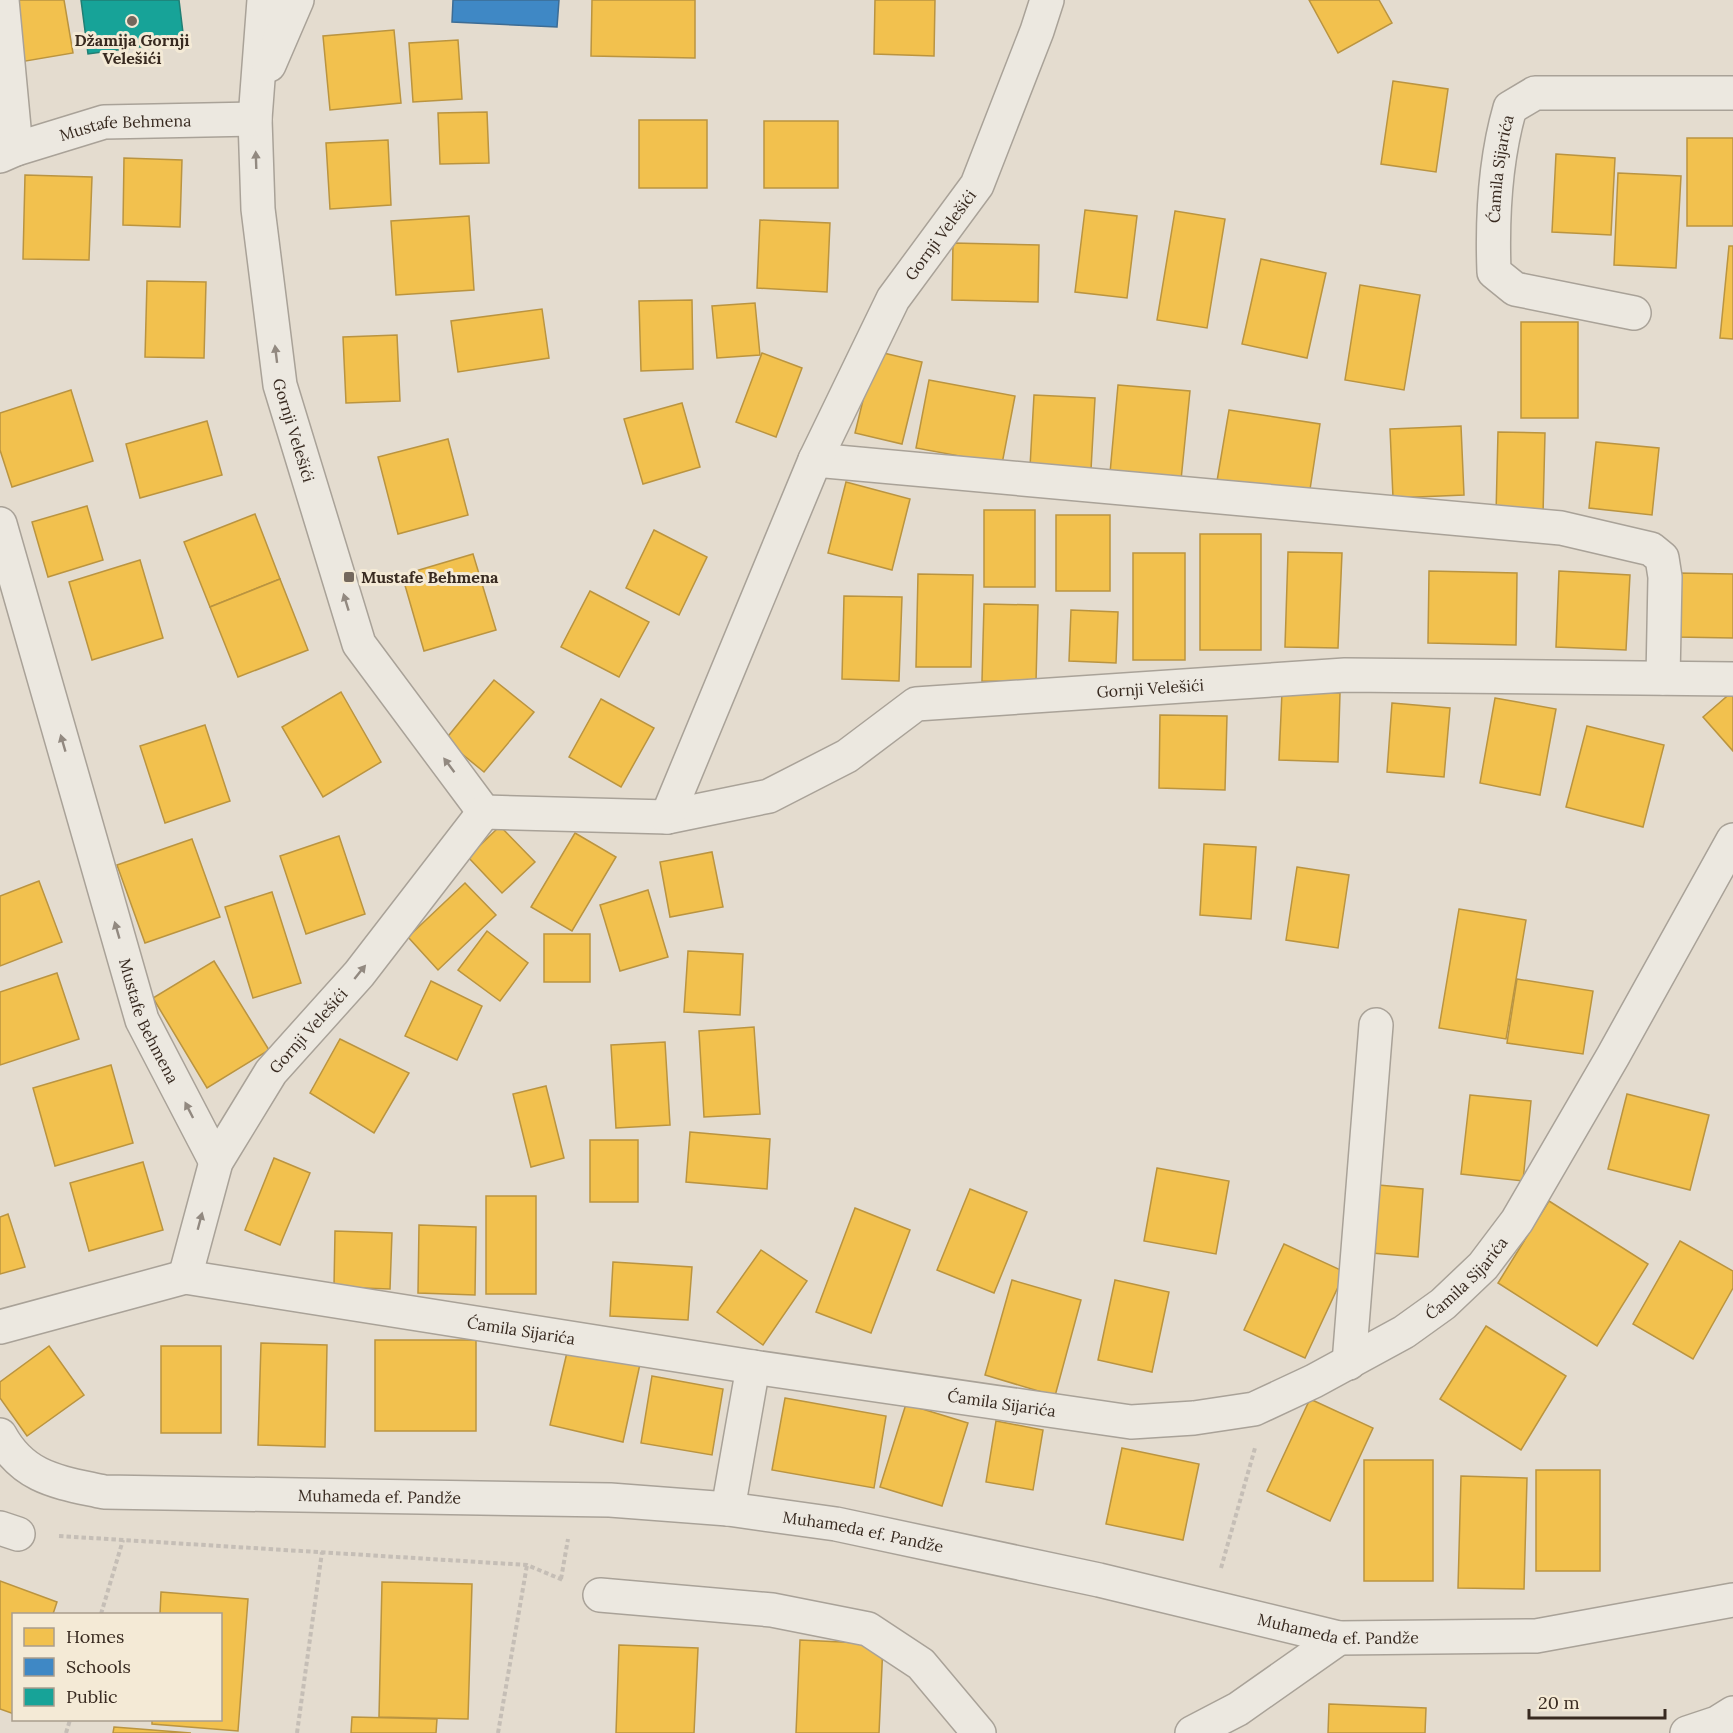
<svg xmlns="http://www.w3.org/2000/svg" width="1733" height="1733" font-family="Lora,serif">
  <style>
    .homes { fill: #f2c14e; stroke: #ba9440; stroke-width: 1.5 }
    .schools { fill: #3f88c5; stroke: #3d6c94; stroke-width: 1.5 }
    .public { fill: #17a398; stroke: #217f74; stroke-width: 1.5 }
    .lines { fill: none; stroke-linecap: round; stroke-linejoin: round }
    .minor-casing { stroke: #a9a298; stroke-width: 36 }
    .path { stroke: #c5beb6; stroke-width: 4; stroke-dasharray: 4.5 3; stroke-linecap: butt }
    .minor { stroke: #ece8e0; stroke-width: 33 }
    .oneway { fill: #928980 }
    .poi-dot { fill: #74685d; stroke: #f4ead6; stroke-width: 2 }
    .labels { text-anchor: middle; stroke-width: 6; stroke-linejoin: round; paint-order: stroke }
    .poi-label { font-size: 16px; font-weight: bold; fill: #382a20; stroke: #f4ead6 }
    .street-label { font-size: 16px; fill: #382a20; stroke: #f4ead6 }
  </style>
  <rect width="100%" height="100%" fill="#e4dccf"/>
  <!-- homes -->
  <g class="homes">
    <path d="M11 0H64L73 53 20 62Z"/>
    <path d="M592 0H695V58L591 56Z"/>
    <path d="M875 0H935L934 56 874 54Z"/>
    <path d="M1309 0H1379L1392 23 1338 53Z"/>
    <path d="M394 30 401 103 330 110 323 36Z"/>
    <path d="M458 40 462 99 413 102 409 43Z"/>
    <path d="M1393 81 1448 89 1436 172 1381 164Z"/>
    <path d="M487 112 489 163 440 164 438 113Z"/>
    <rect x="639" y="120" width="68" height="68"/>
    <rect x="764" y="121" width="74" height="67"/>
    <rect x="1687" y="138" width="46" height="88"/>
    <path d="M388 140 391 205 330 209 326 143Z"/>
    <path d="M1556 154 1615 158 1611 235 1552 232Z"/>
    <path d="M124 158 182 160 180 227 123 225Z"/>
    <path d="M1618 173 1681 176 1676 268 1614 265Z"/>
    <path d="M25 175 92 177 89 260 23 259Z"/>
    <path d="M1085 210 1137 216 1127 298 1075 292Z"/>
    <path d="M1175 211 1225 219 1207 328 1157 320Z"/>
    <path d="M469 216 474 290 396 295 391 221Z"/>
    <path d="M760 220 830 223 827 292 757 288Z"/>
    <path d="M953 243 1039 245 1038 302 952 300Z"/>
    <path d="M1729 246H1733V339L1720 338Z"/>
    <path d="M1261 259 1326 273 1307 358 1242 344Z"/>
    <path d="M147 281 206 282 204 358 145 357Z"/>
    <path d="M1360 285 1420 295 1404 390 1345 380Z"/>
    <path d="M692 300 693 369 641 371 639 301Z"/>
    <path d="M755 303 760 355 717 358 712 306Z"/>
    <path d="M542 309 549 358 458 372 451 321Z"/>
    <rect x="1521" y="322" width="57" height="96"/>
    <path d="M397 335 400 401 346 403 343 337Z"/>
    <path d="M875 351 922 362 902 444 855 433Z"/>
    <path d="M762 353 802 368 776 437 736 422Z"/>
    <path d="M929 380 1015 396 1002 464 916 448Z"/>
    <path d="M1118 385 1190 391 1181 480 1110 473Z"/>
    <path d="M71 390 93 461 12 487 0 450V413Z"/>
    <path d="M1034 395 1095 398 1091 470 1030 467Z"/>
    <path d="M682 403 700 467 643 484 624 419Z"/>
    <path d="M1229 410 1320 424 1309 496 1217 481Z"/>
    <path d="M207 421 222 475 140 498 126 444Z"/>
    <path d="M1461 426 1464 495 1393 498 1390 429Z"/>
    <path d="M1498 432 1545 433 1543 515 1496 514Z"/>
    <path d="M448 439 468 515 398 534 378 457Z"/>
    <path d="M1596 442 1659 448 1652 515 1589 508Z"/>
    <path d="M846 482 910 499 892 570 828 553Z"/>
    <path d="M87 506 103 560 48 577 32 522Z"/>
    <rect x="984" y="510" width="51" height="77"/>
    <path d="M255 514 280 579 210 607 184 542Z"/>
    <rect x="1056" y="515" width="54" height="76"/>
    <path d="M654 530 707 557 679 615 626 588Z"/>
    <rect x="1200" y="534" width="61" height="116"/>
    <path d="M1288 552 1342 553 1338 648 1285 647Z"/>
    <rect x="1133" y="553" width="52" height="107"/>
    <path d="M473 554 496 630 424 651 402 575Z"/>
    <path d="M140 560 163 638 92 660 69 582Z"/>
    <path d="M1429 571 1517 573 1516 645 1428 643Z"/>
    <path d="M1559 571 1630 575 1626 650 1556 647Z"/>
    <path d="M1677 573 1733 574V638L1676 637Z"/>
    <path d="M918 574 973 575 971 667H916Z"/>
    <path d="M280 579 308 650 238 677 210 607Z"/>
    <path d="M590 591 649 622 619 677 561 647Z"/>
    <path d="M844 596 902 597 899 681 842 679Z"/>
    <path d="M984 604 1038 605 1036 682 982 681Z"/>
    <path d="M1071 610 1118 612 1116 663 1069 661Z"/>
    <path d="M494 680 534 712 484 772 445 740Z"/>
    <path d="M1733 691V751L1703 717Z"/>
    <path d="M341 692 381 762 323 797 282 727Z"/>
    <path d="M1282 692 1340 693 1338 762 1279 760Z"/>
    <path d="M1495 698 1556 709 1540 795 1480 783Z"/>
    <path d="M601 699 654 728 621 787 569 757Z"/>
    <path d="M1392 703 1450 708 1444 777 1387 772Z"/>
    <path d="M1160 715 1227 716 1225 790 1159 788Z"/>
    <path d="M205 725 230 801 165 823 140 746Z"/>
    <path d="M1587 726 1664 745 1643 827 1566 807Z"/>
    <path d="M500 826 535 862 502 893 468 857Z"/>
    <path d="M575 833 616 857 572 931 531 907Z"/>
    <path d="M339 836 365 914 306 934 280 856Z"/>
    <path d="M192 839 220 917 145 943 117 865Z"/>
    <path d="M1204 844 1256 847 1251 919 1200 915Z"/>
    <path d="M712 852 723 907 670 917 660 862Z"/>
    <path d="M1297 867 1349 875 1338 948 1286 940Z"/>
    <path d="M39 881 62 942 0 966V896Z"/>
    <path d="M465 883 496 915 438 970 408 937Z"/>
    <path d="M648 890 668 957 620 971 600 905Z"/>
    <path d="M272 892 301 983 253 998 225 907Z"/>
    <path d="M1459 909 1526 920 1506 1039 1439 1028Z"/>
    <path d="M487 931 528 963 500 1001 458 970Z"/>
    <rect x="544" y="934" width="46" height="48"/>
    <path d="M688 951 743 954 740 1015 684 1012Z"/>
    <path d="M214 961 269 1050 207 1088 153 998Z"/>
    <path d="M57 973 79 1039 0 1065V992Z"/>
    <path d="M1517 979 1593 991 1583 1054 1507 1043Z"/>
    <path d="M431 981 482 1006 457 1060 405 1036Z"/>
    <path d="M754 1027 760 1114 704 1117 699 1031Z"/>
    <path d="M340 1039 409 1073 374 1133 310 1093Z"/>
    <path d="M665 1042 670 1125 616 1128 611 1045Z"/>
    <path d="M111 1065 133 1143 55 1166 33 1088Z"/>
    <path d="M546 1086 564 1158 531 1167 513 1094Z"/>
    <path d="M1627 1094 1709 1115 1690 1190 1608 1169Z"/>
    <path d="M1470 1095 1531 1101 1523 1181 1461 1174Z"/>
    <path d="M690 1132 770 1139 767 1189 686 1182Z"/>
    <rect x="590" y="1140" width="48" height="62"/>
    <path d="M274 1158 310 1173 280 1245 245 1230Z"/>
    <path d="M143 1162 163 1230 89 1251 70 1183Z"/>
    <path d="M1157 1168 1229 1181 1216 1254 1144 1241Z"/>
    <path d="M1367 1184 1423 1189 1418 1257 1360 1252Z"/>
    <path d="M970 1189 1027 1212 994 1293 937 1270Z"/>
    <rect x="486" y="1196" width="50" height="98"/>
    <path d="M1549 1201 1648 1264 1597 1346 1498 1283Z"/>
    <path d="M855 1208 910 1230 871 1333 816 1312Z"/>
    <path d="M8 1214 25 1267 0 1274V1217Z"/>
    <path d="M419 1225 476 1227 475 1295 418 1293Z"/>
    <path d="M335 1231 392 1233 390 1289 334 1287Z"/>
    <path d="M1680 1241 1733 1271V1288L1693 1359 1633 1324Z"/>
    <path d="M1284 1244 1345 1272 1305 1358 1244 1330Z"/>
    <path d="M761 1250 807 1281 763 1345 717 1312Z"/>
    <path d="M613 1262 692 1267 688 1320 610 1316Z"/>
    <path d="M1012 1280 1081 1300 1055 1396 985 1375Z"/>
    <path d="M1115 1280 1169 1292 1152 1372 1098 1360Z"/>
    <path d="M1486 1326 1566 1376 1521 1450 1440 1399Z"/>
    <rect x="375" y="1340" width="101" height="91"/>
    <path d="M261 1343 327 1345 325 1447 258 1445Z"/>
    <path d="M49 1346 84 1395 27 1436 0 1398V1382Z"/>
    <rect x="161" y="1346" width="60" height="87"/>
    <path d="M568 1348 640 1364 623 1442 550 1425Z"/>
    <path d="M652 1376 723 1389 712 1455 641 1443Z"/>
    <path d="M785 1398 886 1416 874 1488 772 1470Z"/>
    <path d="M1310 1399 1373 1428 1330 1521 1267 1491Z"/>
    <path d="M906 1404 968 1423 942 1506 880 1487Z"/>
    <path d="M996 1421 1043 1430 1033 1490 986 1482Z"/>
    <path d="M1122 1448 1199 1464 1183 1540 1106 1524Z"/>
    <rect x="1364" y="1460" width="69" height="121"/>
    <rect x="1536" y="1470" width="64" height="101"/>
    <path d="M1461 1476 1527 1478 1524 1589 1458 1588Z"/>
    <path d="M0 1581 57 1602 53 1614H14V1714L0 1709Z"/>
    <path d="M382 1582 472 1584 468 1719 379 1717Z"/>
    <path d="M161 1592 248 1599 238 1731 152 1724V1720H220V1614H160Z"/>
    <path d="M800 1640 883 1644 879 1733H796Z"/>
    <path d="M619 1645 698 1648 694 1733H616Z"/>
    <path d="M1329 1704 1426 1708 1425 1733H1328Z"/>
    <path d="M352 1717 437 1719 436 1733H351Z"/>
    <path d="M114 1727 191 1733H113Z"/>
  </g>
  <!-- schools -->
  <path class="schools" d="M453 0H559L557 27 452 22Z"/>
  <!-- public -->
  <path class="public" d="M81 0H179L184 41 88 54Z"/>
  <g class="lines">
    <!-- minor casing -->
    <g class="minor-casing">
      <g id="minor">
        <path d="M2 0 16 149"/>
        <path id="s1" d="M264 0 255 119 258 209 280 385 359 644 484 812"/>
        <path d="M269 65 297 0"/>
        <path id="s2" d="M0 156 16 149 104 122 255 119"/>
        <path id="s3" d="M1634 313 1515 289 1494 272C1492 218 1495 160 1510 108L1535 93H1733"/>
        <path d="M815 460 1561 528 1651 549 1662 558 1665 577 1663 678"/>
        <path id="s4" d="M0 524 142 1020 216 1162"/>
        <path id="s5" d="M484 812 667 817 769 796 847 756 916 704 1345 675 1733 679"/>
        <path id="s6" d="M667 817 815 460 893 299 977 185 1037 31 1047 0"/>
        <path id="s7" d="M185 1277 216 1162 271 1072 359 974 484 812"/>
        <path id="s8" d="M0 1327 185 1277 753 1367 1131 1422 1194 1418 1254 1409 1314 1381 1404 1332 1443 1304 1483 1266 1517 1221 1613 1056 1733 840"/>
        <path d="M1349 1363 1376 1025"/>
        <path id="s9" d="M0 1435C24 1479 59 1482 104 1492L610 1500 728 1509 836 1524 1099 1580 1339 1638 1536 1636 1733 1600"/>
        <path d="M728 1509 753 1367"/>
        <path d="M0 1528 18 1534"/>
        <path d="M600 1595 772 1610 868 1629 921 1664 979 1733"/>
        <path d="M1192 1733 1238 1709 1339 1638"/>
        <path d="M1687 1733 1717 1723 1733 1713"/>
      </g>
    </g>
    <!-- path -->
    <g class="path">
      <path d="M59 1536 527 1565 563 1580"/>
      <path d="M1221 1568 1255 1448"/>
      <path d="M561 1579 568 1539"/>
      <path d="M101 1614 123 1540"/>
      <path d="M66 1733 70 1720"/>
      <path d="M297 1733 322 1552"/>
      <path d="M498 1733 527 1565"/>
    </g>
    <!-- minor -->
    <use href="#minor" class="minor"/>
  </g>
  <!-- one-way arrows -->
  <defs><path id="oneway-solid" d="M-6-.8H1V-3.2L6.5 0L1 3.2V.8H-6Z" transform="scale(1.5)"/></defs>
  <g class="oneway">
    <use href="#oneway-solid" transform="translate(256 160) rotate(-92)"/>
    <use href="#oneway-solid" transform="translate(276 354) rotate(-97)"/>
    <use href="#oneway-solid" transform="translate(346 602) rotate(-107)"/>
    <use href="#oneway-solid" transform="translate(63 743) rotate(-106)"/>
    <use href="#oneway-solid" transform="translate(449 765) rotate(-127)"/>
    <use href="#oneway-solid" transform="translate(117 930) rotate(-106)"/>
    <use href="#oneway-solid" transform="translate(360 972) rotate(-51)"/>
    <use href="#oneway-solid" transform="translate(189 1110) rotate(-117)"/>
    <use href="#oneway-solid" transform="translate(200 1221) rotate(-75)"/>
  </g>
  <!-- markers -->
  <g class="poi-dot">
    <circle cx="132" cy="21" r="6"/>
    <rect x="343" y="571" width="12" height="12" rx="3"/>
  </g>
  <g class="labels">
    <!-- poi labels -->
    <g class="poi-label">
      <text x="132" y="46">Džamija Gornji<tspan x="132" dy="18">Velešići</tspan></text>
      <text x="361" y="583" text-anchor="start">Mustafe Behmena</text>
    </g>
    <!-- street labels -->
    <g class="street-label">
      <text dy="6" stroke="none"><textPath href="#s2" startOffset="130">Mustafe Behmena</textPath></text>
      <text dy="6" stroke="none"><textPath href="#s3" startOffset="252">Ćamila Sijarića</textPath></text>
      <text dy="6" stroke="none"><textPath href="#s6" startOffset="645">Gornji Velešići</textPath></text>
      <text dy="6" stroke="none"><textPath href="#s1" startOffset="434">Gornji Velešići</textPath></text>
      <text dy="6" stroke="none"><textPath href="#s5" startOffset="696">Gornji Velešići</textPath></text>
      <text dy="6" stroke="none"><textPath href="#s4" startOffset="519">Mustafe Behmena</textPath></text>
      <text dy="6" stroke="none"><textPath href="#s7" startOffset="280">Gornji Velešići</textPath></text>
      <text dy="6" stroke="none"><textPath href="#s8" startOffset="1524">Ćamila Sijarića</textPath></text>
      <text dy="6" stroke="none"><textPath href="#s8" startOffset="532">Ćamila Sijarića</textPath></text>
      <text dy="6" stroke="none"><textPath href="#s8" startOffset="1018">Ćamila Sijarića</textPath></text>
      <text dy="6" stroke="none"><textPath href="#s9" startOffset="399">Muhameda ef. Pandže</textPath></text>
      <text dy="6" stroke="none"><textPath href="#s9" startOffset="885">Muhameda ef. Pandže</textPath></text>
      <text dy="6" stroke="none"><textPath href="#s9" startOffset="1371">Muhameda ef. Pandže</textPath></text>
    </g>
  </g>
  <!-- legend -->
  <rect x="12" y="1613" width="210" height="108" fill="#f4ead6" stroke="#a99d8d" stroke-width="1.5"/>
  <rect x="24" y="1628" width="30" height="18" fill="#f2c14e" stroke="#a99d8d" stroke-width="1.5"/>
  <text x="66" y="1643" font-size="18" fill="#382a20">Homes</text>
  <rect x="24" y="1658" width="30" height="18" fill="#3f88c5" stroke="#a99d8d" stroke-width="1.5"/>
  <text x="66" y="1673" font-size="18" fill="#382a20">Schools</text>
  <rect x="24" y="1688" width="30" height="18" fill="#17a398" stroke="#a99d8d" stroke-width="1.5"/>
  <text x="66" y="1703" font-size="18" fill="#382a20">Public</text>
  <!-- scale -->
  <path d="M1529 1709v9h136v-9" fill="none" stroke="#382a20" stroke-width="3"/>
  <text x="1538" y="1709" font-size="18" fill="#382a20" stroke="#f4ead6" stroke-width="4.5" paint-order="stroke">20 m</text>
</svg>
